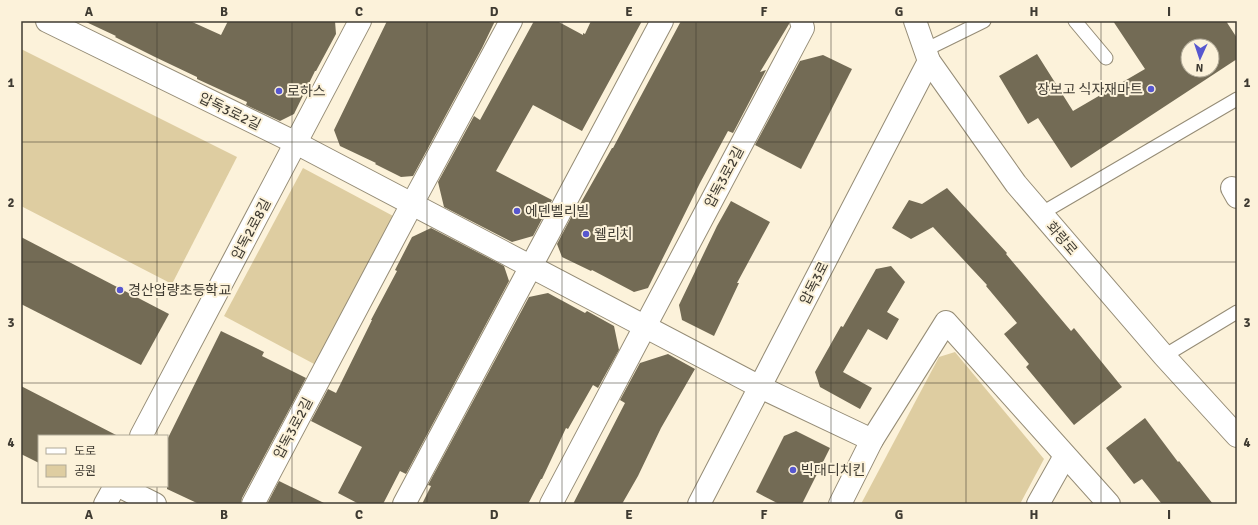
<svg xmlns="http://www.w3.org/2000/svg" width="1258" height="525" font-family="Signika,'Noto Sans KR',sans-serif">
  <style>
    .green { fill: #decda1 }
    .building { fill: #736b55; fill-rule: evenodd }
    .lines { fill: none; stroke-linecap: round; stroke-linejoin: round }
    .lane-casing { stroke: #958c76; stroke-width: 15 }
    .street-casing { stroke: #958c76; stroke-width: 24 }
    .secondary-casing { stroke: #958c76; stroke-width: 24 }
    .lane { stroke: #fff; stroke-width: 13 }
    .street { stroke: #fff; stroke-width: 22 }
    .secondary { stroke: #fff; stroke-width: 22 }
    .grid { fill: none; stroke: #3f3b32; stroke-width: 1; stroke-opacity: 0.55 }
    .poi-dot { fill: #5757cf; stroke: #fcf2da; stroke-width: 1.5 }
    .labels { text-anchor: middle; stroke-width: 4; stroke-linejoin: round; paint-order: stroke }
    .poi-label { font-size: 14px; fill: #3f3b32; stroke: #fcf2da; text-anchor: start }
    .street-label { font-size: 14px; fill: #3f3b32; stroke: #fcf2da }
    .neatline { fill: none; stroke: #3f3b32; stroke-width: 1.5 }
    .grid-label { font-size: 13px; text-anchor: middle; font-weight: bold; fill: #3f3b32 }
  </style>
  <rect width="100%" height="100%" fill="#fcf2da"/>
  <!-- green -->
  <g class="green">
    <path d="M21 49 237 157 172 284 21 206Z"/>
    <path d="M303 168 395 217 316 365 224 316Z"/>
    <path d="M955 352 1044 459 1020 504H861L939 357Z"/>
  </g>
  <!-- building -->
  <g class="building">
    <path d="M84 21H190L221 35 228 21H335L336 34 316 71H315L294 114 280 121 246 105 247 102 197 79V77L155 57 115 37 116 36Z"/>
    <path d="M387 21H495L482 48 413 176 401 177 375 164 376 163 340 146 334 130Z"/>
    <path d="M534 21H557L583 35V33L585 34 591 21H642L582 131 533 105 496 171 552 200 533 236 512 242 444 207 438 182 474 116 480 120Z"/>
    <path d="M681 21H789V24L760 72 766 70 733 133 728 131 700 183 648 288 634 292 592 270 591 271 562 257 557 244 577 206H579L612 148H613Z"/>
    <path d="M1113 21H1226L1237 38V59L1071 168 1038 118 1028 124 999 76 1037 54 1073 111 1145 69ZM1188 46H1212V70H1188Z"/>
    <path d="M823 55 852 69 801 169 755 145 800 61Z"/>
    <path d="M947 188 1007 253 1006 254 1071 331 1074 328 1122 387 1074 425 1026 367 1029 364 1004 334 1017 323 986 286 987 285 933 227 911 239 892 228 909 200 922 204Z"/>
    <path d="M731 201 770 222 737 283H739L714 336 682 320 679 305 717 226Z"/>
    <path d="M431 228 504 266 509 281 406 474 400 471 383 504H359L338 493 362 447 311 421 328 389 336 393 372 320H371L397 271 395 270 412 237Z"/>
    <path d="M21 237 169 314 141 365 21 304Z"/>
    <path d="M891 266 905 282 887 312 899 319 887 340 868 329 843 372 872 388 860 409 820 387 815 372 841 326 843 327 876 269Z"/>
    <path d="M548 293 585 313 587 311 614 326 619 350 598 388 593 385 568 429 566 428 542 479H541L528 504H422L431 486 428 485 529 297Z"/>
    <path d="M221 331 264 352 262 356 306 378 242 498 241 504H199L167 489V440Z"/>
    <path d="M668 354 695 369 661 428 638 476 622 504H573L625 403 620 400 640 363Z"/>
    <path d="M21 386 118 436H39V463L21 454Z"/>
    <path d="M1145 418 1178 462 1179 461 1213 504H1162L1142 479 1134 484 1106 448Z"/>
    <path d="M796 431 830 448 802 504H779L756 492 784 436Z"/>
    <path d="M279 481 326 504H267Z"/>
  </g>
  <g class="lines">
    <!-- lane casing -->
    <g class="lane-casing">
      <g id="lane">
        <path d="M1075 21 1106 58"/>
        <path d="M925 50 984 21"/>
        <path d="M1042 213 1237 99"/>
        <path d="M1164 356 1237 312"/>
      </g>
    </g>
    <!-- street casing -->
    <g class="street-casing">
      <g id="street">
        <path d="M47 21 296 143 760 387 872 440"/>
        <path d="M1232 188 1237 197"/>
        <path d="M141 436 360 21"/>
        <path d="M119 486 155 504"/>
        <path d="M105 504 115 486"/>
        <path d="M253 504 412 204 511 21"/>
        <path d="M404 504 662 21"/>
        <path d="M551 504 803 28 801 21"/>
        <path d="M699 504 929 61"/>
        <path d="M840 504 872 440 946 322 1109 504"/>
        <path d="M1038 504 1065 456"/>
      </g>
    </g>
    <!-- secondary casing -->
    <g class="secondary-casing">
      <path id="secondary" d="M915 21 929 61 1016 184 1164 356 1237 436"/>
    </g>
    <!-- lane -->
    <use href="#lane" class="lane"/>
    <!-- street -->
    <use href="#street" class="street"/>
    <!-- secondary -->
    <use href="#secondary" class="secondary"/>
  </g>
  <!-- grid -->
  <path class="grid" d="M157 21V436M292 21V504M427 21V504M562 21V504M696 21V504M831 21V504M966 21V504M1101 21V504M21 142H1237M21 262H1237M21 383H1237M157 486V504"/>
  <!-- markers -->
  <g class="poi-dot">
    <circle cx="1151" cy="89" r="4"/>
    <circle cx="279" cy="91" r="4"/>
    <circle cx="517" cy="211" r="4"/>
    <circle cx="586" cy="234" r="4"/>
    <circle cx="120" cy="290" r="4"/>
    <circle cx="793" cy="470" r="4"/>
  </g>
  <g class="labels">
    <!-- poi labels -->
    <g class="poi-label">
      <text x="1143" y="94" text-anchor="end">장보고 식자재마트</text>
      <text x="287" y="96">로하스</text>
      <text x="525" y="216">에덴벨리빌</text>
      <text x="594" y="239">웰리치</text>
      <text x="128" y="295">경산압량초등학교</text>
      <text x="801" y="475">빅대디치킨</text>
    </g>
    <!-- street labels -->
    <g class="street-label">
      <text transform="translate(230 111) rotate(26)" y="5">압독3로2길</text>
      <text transform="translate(724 177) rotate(-62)" y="5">압독3로2길</text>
      <text transform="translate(251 229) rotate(-62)" y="5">압독2로8길</text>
      <text transform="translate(1062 238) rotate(49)" y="5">화랑로</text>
      <text transform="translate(814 283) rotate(-63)" y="5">압독3로</text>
      <text transform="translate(293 428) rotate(-62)" y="5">압독3로2길</text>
    </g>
  </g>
  <!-- border -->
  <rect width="1258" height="525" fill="none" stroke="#fcf2da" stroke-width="44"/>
  <!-- legend -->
  <rect x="38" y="435" width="130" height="52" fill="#fcf2da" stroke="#b0a997"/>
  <rect x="46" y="448" width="20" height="6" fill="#ffffff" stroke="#b0a997"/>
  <text x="74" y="455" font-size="12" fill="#3f3b32">도로</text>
  <rect x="46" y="465" width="20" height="12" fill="#decda1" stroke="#b0a997"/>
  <text x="74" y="475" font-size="12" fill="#3f3b32">공원</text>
  <!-- north arrow -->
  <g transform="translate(1200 58) rotate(183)"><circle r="19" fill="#fcf2da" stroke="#b0a997"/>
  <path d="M0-3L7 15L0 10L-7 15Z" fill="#5757cf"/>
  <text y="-6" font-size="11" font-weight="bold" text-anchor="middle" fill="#3f3b32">N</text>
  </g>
  <rect x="22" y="22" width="1214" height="481" class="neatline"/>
  <g class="grid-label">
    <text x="89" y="16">A</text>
    <text x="224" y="16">B</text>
    <text x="359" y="16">C</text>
    <text x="494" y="16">D</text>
    <text x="629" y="16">E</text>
    <text x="764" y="16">F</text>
    <text x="899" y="16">G</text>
    <text x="1034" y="16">H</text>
    <text x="1169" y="16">I</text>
    <text x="11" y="87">1</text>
    <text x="1247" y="87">1</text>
    <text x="11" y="207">2</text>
    <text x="1247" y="207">2</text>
    <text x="11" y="327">3</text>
    <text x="1247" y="327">3</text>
    <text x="11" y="447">4</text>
    <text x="1247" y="447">4</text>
    <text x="89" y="519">A</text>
    <text x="224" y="519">B</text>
    <text x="359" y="519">C</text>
    <text x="494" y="519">D</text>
    <text x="629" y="519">E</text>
    <text x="764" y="519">F</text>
    <text x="899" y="519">G</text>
    <text x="1034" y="519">H</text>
    <text x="1169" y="519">I</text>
  </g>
</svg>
